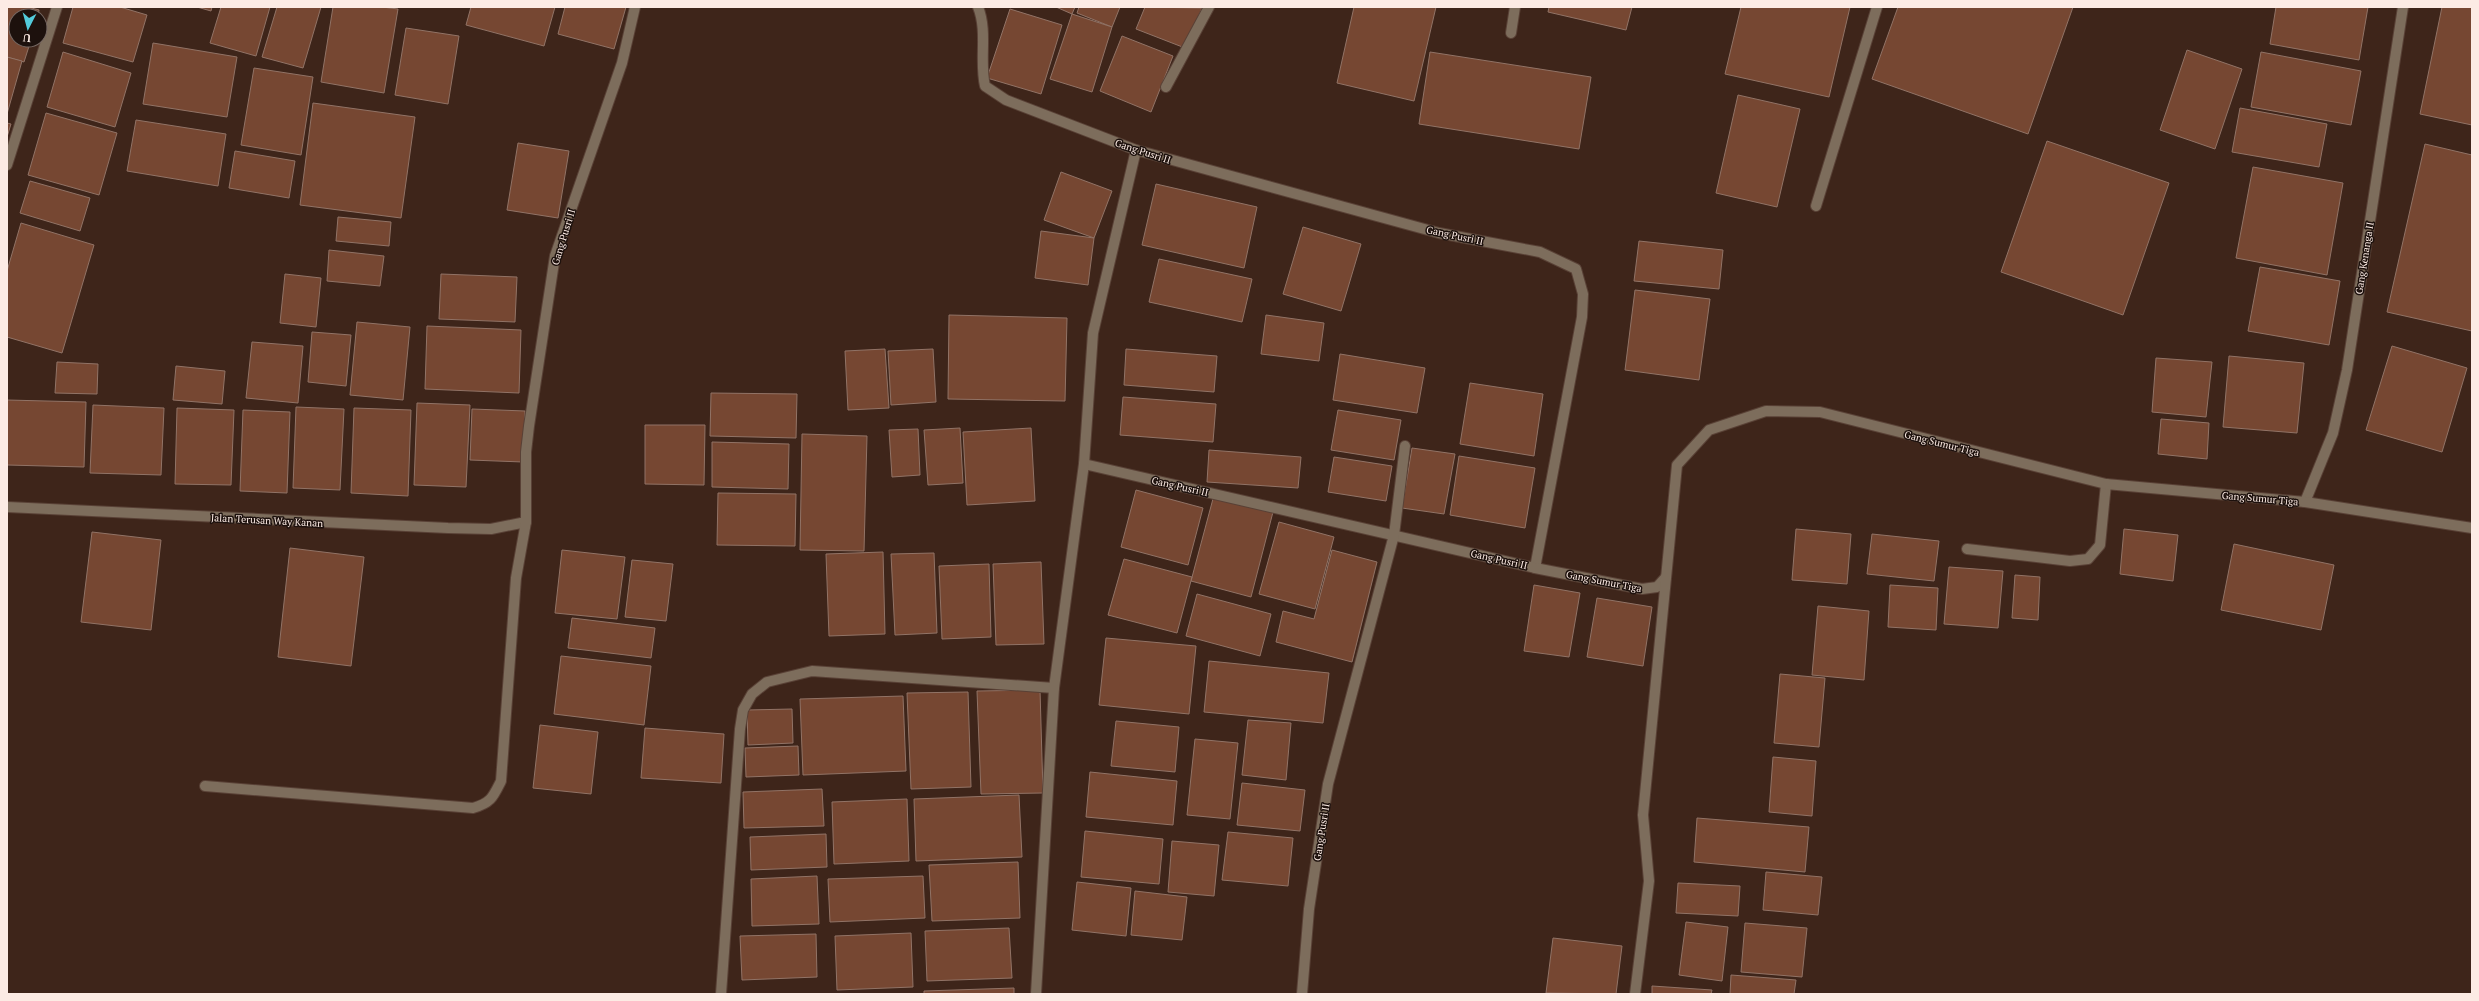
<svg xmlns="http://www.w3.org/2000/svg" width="2479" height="1001" font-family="'PT Serif',serif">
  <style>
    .building { fill: #764732; stroke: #917366 }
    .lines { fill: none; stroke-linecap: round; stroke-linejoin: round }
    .street-casing { stroke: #594136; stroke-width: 12 }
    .street { stroke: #7d6d5c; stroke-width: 10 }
    .labels { text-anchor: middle; stroke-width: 3; stroke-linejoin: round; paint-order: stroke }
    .street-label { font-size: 10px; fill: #fcebe4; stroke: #1d110d }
  </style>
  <rect width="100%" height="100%" fill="#3e251a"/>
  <!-- building -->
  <g class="building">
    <path d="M7 7H28L39 10 38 16H16V40H31L24 62 7 57Z"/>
    <path d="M73 7H120L147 15 133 62 63 43Z"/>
    <path d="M197 7H212L211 11Z"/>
    <path d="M221 7H270L256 56 210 43Z"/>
    <path d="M277 7H321L303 68 262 57Z"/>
    <path d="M333 7H382L398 9 384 93 321 82Z"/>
    <path d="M471 7H555L544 46 466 25Z"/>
    <path d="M565 7H626L614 49 558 34Z"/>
    <path d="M1056 7H1075L1072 14Z"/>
    <path d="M1079 7H1120L1112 27 1077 13Z"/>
    <path d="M1145 7 1202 8 1185 48 1136 29Z"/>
    <path d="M1354 7H1436L1414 101 1337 83Z"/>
    <path d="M1549 7H1632L1626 30 1548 12Z"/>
    <path d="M1741 7H1850L1829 97 1725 74Z"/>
    <path d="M1898 7H2073L2028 134 1872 79Z"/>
    <path d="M2276 7H2368L2359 60 2270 44Z"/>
    <path d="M2442 7H2472V125L2420 114Z"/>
    <path d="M1010 9 1062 25 1041 94 987 78Z"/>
    <path d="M1072 14 1112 27 1092 92 1050 79Z"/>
    <path d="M406 28 459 36 448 104 395 95Z"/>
    <path d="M1122 36 1173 56 1151 112 1100 91Z"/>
    <path d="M153 43 237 57 227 117 143 104Z"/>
    <path d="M2187 50 2242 69 2215 149 2160 130Z"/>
    <path d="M63 52 131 73 115 127 47 107Z"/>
    <path d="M1430 52 1591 77 1579 149 1419 124Z"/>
    <path d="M2261 52 2361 71 2351 125 2251 107Z"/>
    <path d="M7 57 22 61 7 114Z"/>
    <path d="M254 68 313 77 301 155 241 145Z"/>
    <path d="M1738 95 1800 109 1777 207 1716 193Z"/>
    <path d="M313 103 415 117 401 218 300 205Z"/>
    <path d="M2240 108 2327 124 2319 167 2232 152Z"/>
    <path d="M46 113 117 133 99 195 28 175Z"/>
    <path d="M136 120 226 134 218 186 127 171Z"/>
    <path d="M7 123 11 124 7 137Z"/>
    <path d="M2047 141 2169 183 2123 315 2001 272Z"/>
    <path d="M518 143 569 151 558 218 507 210Z"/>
    <path d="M2425 144 2472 155V331L2387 312Z"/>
    <path d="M235 151 295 161 289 198 229 188Z"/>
    <path d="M2253 167 2343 183 2327 275 2236 258Z"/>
    <path d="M1061 172 1112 191 1094 238 1044 220Z"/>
    <path d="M30 181 90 198 80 231 20 213Z"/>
    <path d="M1156 184 1257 207 1244 268 1142 245Z"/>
    <path d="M338 217 391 222 389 246 336 241Z"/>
    <path d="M21 223 94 245 62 353 7 337V271Z"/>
    <path d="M1303 227 1361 244 1341 311 1283 294Z"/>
    <path d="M1041 231 1094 238 1088 285 1035 278Z"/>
    <path d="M1639 241 1723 250 1719 289 1634 281Z"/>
    <path d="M329 250 384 256 380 286 327 281Z"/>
    <path d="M1159 259 1252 279 1242 322 1149 302Z"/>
    <path d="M2260 267 2340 281 2329 345 2248 331Z"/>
    <path d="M285 274 321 278 316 327 280 323Z"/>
    <path d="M441 274 517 277 515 322 439 319Z"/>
    <path d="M1635 290 1710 299 1699 380 1625 370Z"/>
    <path d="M949 315 1067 318 1065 401 948 399Z"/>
    <path d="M1266 315 1324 323 1319 361 1261 354Z"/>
    <path d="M357 322 410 327 403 400 350 395Z"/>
    <path d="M427 326 521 330 519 393 425 389Z"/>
    <path d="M312 332 351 335 346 386 308 382Z"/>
    <path d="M252 342 303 346 298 403 246 398Z"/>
    <path d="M2392 346 2467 368 2442 452 2366 430Z"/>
    <path d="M885 349 889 408 848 410 845 351Z"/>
    <path d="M933 349 936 402 891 405 888 351Z"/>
    <path d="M1126 349 1217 356 1214 392 1124 385Z"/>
    <path d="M1340 354 1425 368 1417 413 1333 400Z"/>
    <path d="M2229 356 2304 363 2297 433 2223 427Z"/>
    <path d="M2156 358 2212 362 2206 417 2152 412Z"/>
    <path d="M57 362 98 364 97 394 55 393Z"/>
    <path d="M176 366 225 371 222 404 173 400Z"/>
    <path d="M1470 383 1543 394 1534 456 1460 444Z"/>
    <path d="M711 393 797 394 796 438 710 436Z"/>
    <path d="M1123 397 1216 404 1213 442 1120 435Z"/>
    <path d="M7 400 86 402 84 467 7 465Z"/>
    <path d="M417 403 470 405 466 487 414 485Z"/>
    <path d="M93 405 164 408 161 475 90 473Z"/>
    <path d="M296 407 344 409 340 490 293 488Z"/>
    <path d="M177 408 234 410 231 485 175 484Z"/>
    <path d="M354 408 411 410 408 496 351 493Z"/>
    <path d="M472 409 525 411 523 462 470 460Z"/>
    <path d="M243 410 290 412 287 493 240 491Z"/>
    <path d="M1338 410 1401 420 1394 460 1331 450Z"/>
    <path d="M2161 419 2209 423 2207 459 2158 454Z"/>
    <path d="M645 425H705L704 485 645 484Z"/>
    <path d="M960 428 963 483 928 485 924 430Z"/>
    <path d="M1031 428 1035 501 967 505 963 432Z"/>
    <path d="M918 429 920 475 892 477 889 430Z"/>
    <path d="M802 434 867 436 864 551 800 550Z"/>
    <path d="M712 442 789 444 788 489 712 487Z"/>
    <path d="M1412 448 1455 454 1444 514 1402 508Z"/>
    <path d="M1209 450 1301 457 1298 488 1207 482Z"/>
    <path d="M1459 456 1535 468 1525 528 1450 515Z"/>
    <path d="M1334 457 1392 466 1386 501 1328 492Z"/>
    <path d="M1136 490 1203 508 1188 565 1121 547Z"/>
    <path d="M718 493 796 494 795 546 717 545Z"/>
    <path d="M1214 495 1273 512 1251 597 1191 581Z"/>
    <path d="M1279 522 1334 537 1315 609 1259 594Z"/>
    <path d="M1796 529 1851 534 1847 584 1792 580Z"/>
    <path d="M2124 529 2178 535 2173 581 2120 574Z"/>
    <path d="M92 532 161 540 151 630 81 622Z"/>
    <path d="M1872 534 1939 541 1934 581 1867 574Z"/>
    <path d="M2234 544 2334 565 2321 630 2221 610Z"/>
    <path d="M290 548 364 557 351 666 278 657Z"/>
    <path d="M562 550 625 557 617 619 555 613Z"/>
    <path d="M1332 550 1377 562 1352 662 1276 642 1283 611 1314 619Z"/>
    <path d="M883 552 885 634 829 636 826 554Z"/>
    <path d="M934 553 937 633 895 635 891 554Z"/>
    <path d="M1124 559 1192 577 1177 633 1108 615Z"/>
    <path d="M632 560 673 564 666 621 625 617Z"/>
    <path d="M1041 562 1044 644 996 645 993 564Z"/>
    <path d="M989 564 991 637 942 639 939 566Z"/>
    <path d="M1949 567 2003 571 1998 628 1944 624Z"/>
    <path d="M2015 575 2040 577 2038 620 2012 618Z"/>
    <path d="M1534 585 1580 593 1569 657 1524 651Z"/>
    <path d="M1890 585 1938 588 1936 630 1888 627Z"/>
    <path d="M1197 594 1271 614 1260 656 1186 636Z"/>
    <path d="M1597 598 1652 607 1643 666 1587 657Z"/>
    <path d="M1818 606 1869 611 1864 680 1812 675Z"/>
    <path d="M572 618 655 628 651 658 568 648Z"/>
    <path d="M1106 638 1196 646 1189 714 1099 705Z"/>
    <path d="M561 656 651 666 644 725 554 714Z"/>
    <path d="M1209 661 1329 673 1323 723 1204 712Z"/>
    <path d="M1780 674 1825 678 1819 747 1774 743Z"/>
    <path d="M1040 690 1043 793 981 794 977 691Z"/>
    <path d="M968 692 971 787 911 789 907 693Z"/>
    <path d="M903 696 906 771 803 775 800 699Z"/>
    <path d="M792 709 793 743 748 745 747 710Z"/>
    <path d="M1248 720 1291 723 1286 780 1242 775Z"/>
    <path d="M1116 721 1179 727 1175 772 1111 766Z"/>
    <path d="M540 725 598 732 591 794 533 788Z"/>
    <path d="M645 728 724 734 721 783 641 778Z"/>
    <path d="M1195 739 1238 743 1230 819 1187 815Z"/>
    <path d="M798 746 799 775 746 777 745 748Z"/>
    <path d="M1773 757 1816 761 1812 816 1769 812Z"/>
    <path d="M1090 772 1177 781 1173 825 1086 817Z"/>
    <path d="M1242 783 1305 790 1300 831 1237 825Z"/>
    <path d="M822 789 824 826 744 828 743 792Z"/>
    <path d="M1019 795 1022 857 916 861 914 799Z"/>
    <path d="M907 799 909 861 834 864 832 802Z"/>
    <path d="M1697 818 1809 827 1805 872 1694 862Z"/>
    <path d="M1085 831 1163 839 1159 884 1081 877Z"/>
    <path d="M1228 832 1293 838 1288 886 1222 880Z"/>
    <path d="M826 834 827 867 751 870 750 837Z"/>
    <path d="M1172 841 1219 845 1214 896 1168 892Z"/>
    <path d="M1018 862 1020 918 932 921 929 865Z"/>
    <path d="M1766 872 1822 877 1818 915 1763 910Z"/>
    <path d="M817 876 819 924 752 926 751 879Z"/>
    <path d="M923 876 925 918 830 922 828 879Z"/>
    <path d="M1077 882 1131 888 1126 936 1072 930Z"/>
    <path d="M1678 883 1740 886 1738 916 1676 913Z"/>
    <path d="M1135 891 1187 897 1182 940 1131 935Z"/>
    <path d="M1686 922 1728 927 1722 981 1679 975Z"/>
    <path d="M1745 923 1807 928 1802 977 1741 972Z"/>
    <path d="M1009 928 1012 978 927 981 925 931Z"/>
    <path d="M911 933 913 987 837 990 835 936Z"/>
    <path d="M816 934 817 977 742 980 740 936Z"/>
    <path d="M1553 938 1622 946 1616 994 1546 993Z"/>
    <path d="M1731 975 1796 980 1794 994H1730Z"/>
    <path d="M1652 986 1712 990 1711 994H1652Z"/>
    <path d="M1014 988V994H924V991Z"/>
  </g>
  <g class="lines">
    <!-- street casing -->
    <g class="street-casing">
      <g id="street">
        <path d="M978 7C988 32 979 60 985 86L1006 100 1136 150 1439 233 1540 252 1576 269 1583 294 1582 317 1535 568"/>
        <path d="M1511 33 1515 7"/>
        <path d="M1166 87 1209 7"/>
        <path d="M7 165 57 7"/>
        <path d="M1816 206 1877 7"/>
        <path d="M1084 464 1535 568 1642 589 1657 587 1666 577"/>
        <path d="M2305 502 2333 433 2347 370 2403 7"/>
        <path d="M7 507 448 528 491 529 526 522"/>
        <path d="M1967 549 2070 561 2088 559 2100 545 2106 484"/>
        <path d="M205 786 473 808C491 803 493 797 501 781L516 578 526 522V452L529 426 555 256 622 63 635 7"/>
        <path d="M721 994 740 729 743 710 752 694 767 682 812 671 1054 688"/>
        <path d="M1036 994 1054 688 1084 464 1093 333 1136 150"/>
        <path d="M1302 994 1309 909 1328 784 1394 535 1405 446"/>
        <path d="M1635 994 1649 881 1643 815 1677 465 1709 430 1766 411 1820 412 2106 484 2305 502 2472 528"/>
      </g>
    </g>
    <!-- street -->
    <use href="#street" class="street"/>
  </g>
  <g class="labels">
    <!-- street labels -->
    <g class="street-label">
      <text transform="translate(1143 151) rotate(18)" y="4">Gang Pusri II</text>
      <text transform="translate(1455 235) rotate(12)" y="4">Gang Pusri II</text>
      <text transform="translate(563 237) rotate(-73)" y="4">Gang Pusri II</text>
      <text transform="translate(2364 258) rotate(-81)" y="4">Gang Kenanga II</text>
      <text transform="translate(1942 443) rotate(14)" y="4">Gang Sumur Tiga</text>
      <text transform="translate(1180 486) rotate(13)" y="4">Gang Pusri II</text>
      <text transform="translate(2260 498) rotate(5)" y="4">Gang Sumur Tiga</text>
      <text transform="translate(267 520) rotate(3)" y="4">Jalan Terusan Way Kanan</text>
      <text transform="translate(1499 559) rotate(13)" y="4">Gang Pusri II</text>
      <text transform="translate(1604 581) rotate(11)" y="4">Gang Sumur Tiga</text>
      <text transform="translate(1321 832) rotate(-81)" y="4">Gang Pusri II</text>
    </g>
  </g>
  <!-- border -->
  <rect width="2479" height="1001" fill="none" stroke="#fcebe4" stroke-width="16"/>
  <!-- north arrow -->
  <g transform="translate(28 28) rotate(186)"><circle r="19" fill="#1d110d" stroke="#766863"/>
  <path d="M0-3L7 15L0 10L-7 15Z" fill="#53cbdb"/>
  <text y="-6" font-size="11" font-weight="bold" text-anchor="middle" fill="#fcebe4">U</text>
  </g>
</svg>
